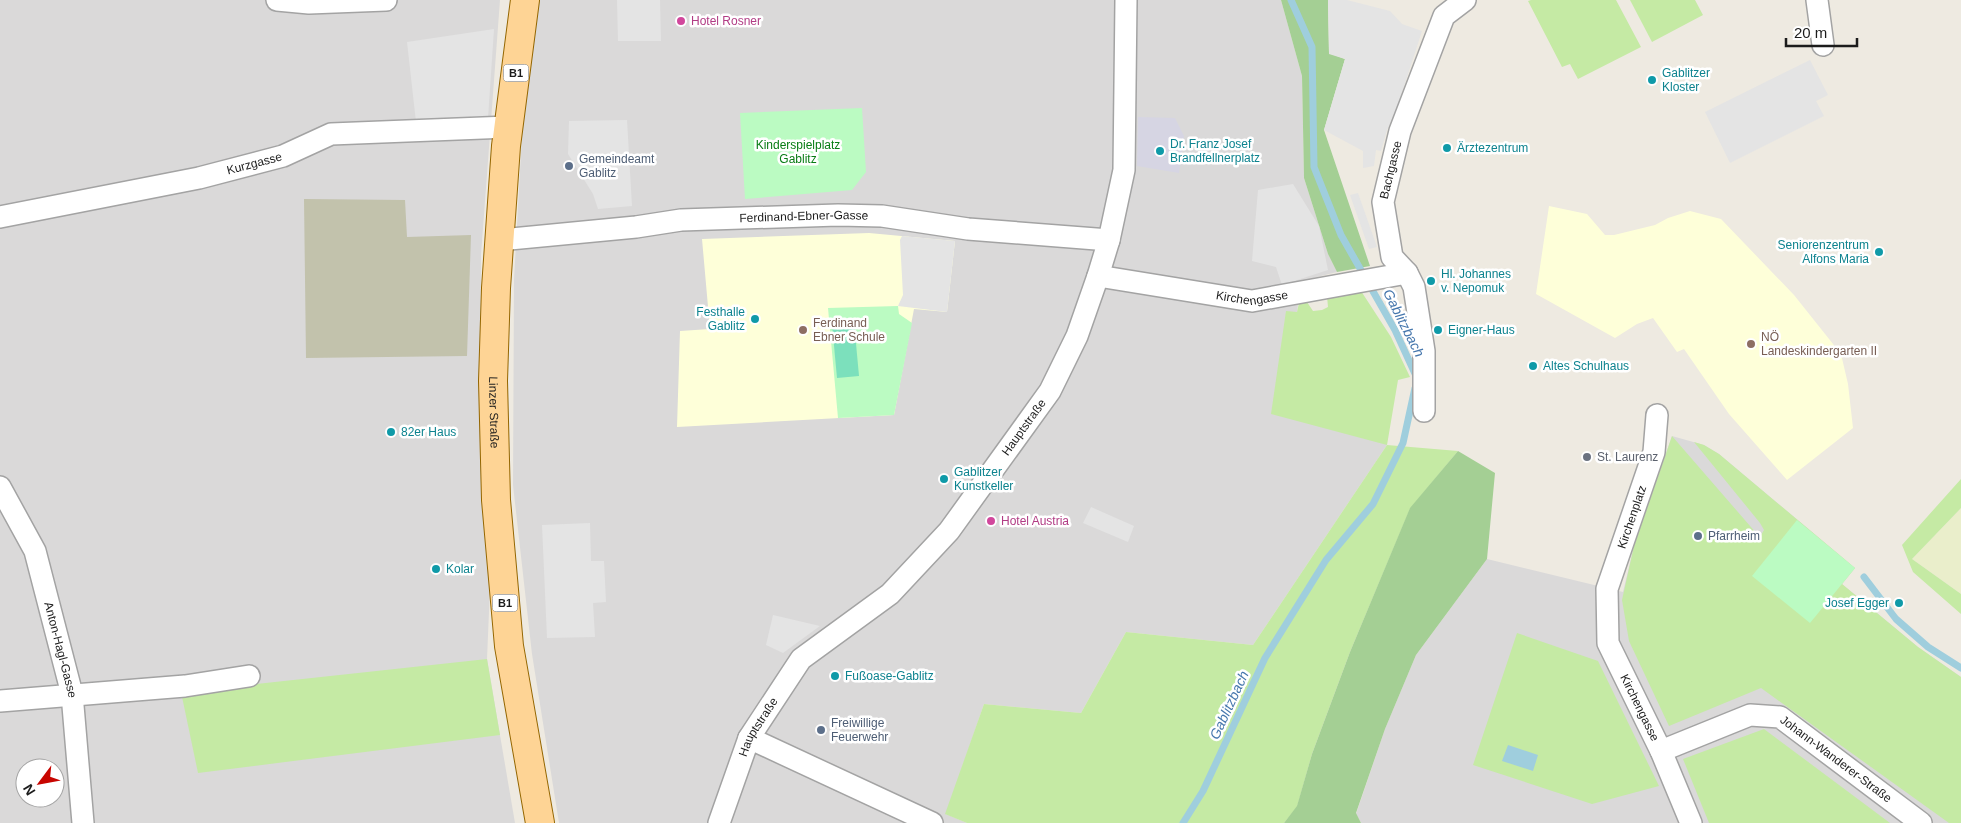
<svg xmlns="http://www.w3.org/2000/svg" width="1961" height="823" font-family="Arial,sans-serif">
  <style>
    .residential { fill: #dad9d9; fill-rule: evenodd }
    .education { fill: #feffd9 }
    .construction { fill: #c2c2ac }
    .farmland { fill: #eaeecb }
    .grass { fill: #c5eaa4 }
    .forest { fill: #a4cf94 }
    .park { fill: #bbfbc2 }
    .pitch { fill: #7ce0bc }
    .parking { fill: #e4e4e4 }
    .plaza { fill: #d6d5e3 }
    .water { fill: #9fcedd }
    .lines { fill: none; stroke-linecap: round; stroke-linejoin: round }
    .stream { stroke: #9fcedd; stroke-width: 7 }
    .street-casing { stroke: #a3a3a3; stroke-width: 24 }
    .primary-casing { stroke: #946600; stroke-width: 30 }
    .street { stroke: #fff; stroke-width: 21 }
    .primary { stroke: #fed495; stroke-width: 28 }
    .hotel-dot { fill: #d1479c; stroke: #fff; stroke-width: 2 }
    .culture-dot { fill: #0f9aa8; stroke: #fff; stroke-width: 2 }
    .service-dot { fill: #5c6f8a; stroke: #fff; stroke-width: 2 }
    .education-dot { fill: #8d6e63; stroke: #fff; stroke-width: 2 }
    .worship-dot { fill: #6b7280; stroke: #fff; stroke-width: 2 }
    .labels { text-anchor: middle; stroke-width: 5; stroke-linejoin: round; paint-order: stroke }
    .shield { fill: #fff; stroke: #606060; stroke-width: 1 }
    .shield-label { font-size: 11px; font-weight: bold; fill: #1c1c1c }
    .hotel-label { font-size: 12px; fill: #b23c85; stroke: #fff; text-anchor: start }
    .culture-label { font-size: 12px; fill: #0d838f; stroke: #fff; text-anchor: start }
    .park-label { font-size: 12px; fill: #087c14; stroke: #fff }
    .service-label { font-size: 12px; fill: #4e5e75; stroke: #fff; text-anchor: start }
    .street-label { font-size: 12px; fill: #1c1c1c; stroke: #fff }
    .education-label { font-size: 12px; fill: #785e54; stroke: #fff; text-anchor: start }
    .worship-label { font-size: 12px; fill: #5b616d; stroke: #fff; text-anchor: start }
    .water-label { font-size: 14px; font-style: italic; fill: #4677ad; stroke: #fff }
  </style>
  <rect width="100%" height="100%" fill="#eeeae1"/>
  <!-- residential -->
  <g class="residential">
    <path d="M0 0H500L481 255 480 433 490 588 487 659 515 823H0ZM25 768H55V798H25Z"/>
    <path d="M537 0H1281L1302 76 1304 178 1328 254 1337 272 1301 281 1297 313 1387 445 1253 645 1126 632 1081 713 984 704 946 814 967 823H559L532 654 513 485 514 280 524 98Z"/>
    <path d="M1672 436 1704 445 1719 454 1855 568 1842 584 1918 647 1961 677V823H1361L1356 814 1385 729 1416 655 1487 559 1623 592 1634 546Z"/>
  </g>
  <!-- education -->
  <g class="education">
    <path d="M1549 206 1587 214 1605 235H1614L1655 225 1668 218 1690 211 1721 219 1794 295 1841 354 1848 384 1853 428 1787 480 1729 414 1684 349 1677 352 1653 318 1637 324 1615 338 1536 294Z"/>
    <path d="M869 233 955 241 947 312 914 309 894 415 677 427 680 331 710 329 702 239Z"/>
  </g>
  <!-- construction -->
  <path class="construction" d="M304 199 405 200 407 237 471 235 467 356 306 358Z"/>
  <!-- farmland -->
  <path class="farmland" d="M1961 508V594L1912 559Z"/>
  <!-- grass -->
  <g class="grass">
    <path d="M1531 0H1616L1641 47 1578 79 1570 64 1562 67 1528 1Z"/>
    <path d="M1630 0H1695L1703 15 1652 42Z"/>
    <path d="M1361 291 1391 337 1410 377 1398 380 1387 445 1458 451 1410 509 1350 652 1312 754 1297 807 1284 823H967L945 814 984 704 1081 713 1126 632 1253 645 1387 445 1271 414 1286 311 1297 312 1299 303 1307 302 1313 311 1322 310 1328 307 1327 296Z"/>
    <path d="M1672 436 1757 534 1761 535 1764 530 1760 523 1694 442 1704 445 1719 454 1855 568 1842 584 1918 647 1961 677V823H1949L1761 688 1669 726 1629 641 1622 600 1634 546Z"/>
    <path d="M1961 479V508L1912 559 1961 594V614L1913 572 1902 545Z"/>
    <path d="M1517 633 1598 661 1659 786 1592 804 1473 765Z"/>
    <path d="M487 659 500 735 198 773 181 692Z"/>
    <path d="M1764 729 1890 823H1709L1683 759Z"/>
  </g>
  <!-- forest -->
  <g class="forest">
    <path d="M1281 0H1328L1329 53 1345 59 1324 130 1370 266 1337 272 1328 254 1304 178 1302 76Z"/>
    <path d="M1458 451 1495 473 1487 559 1416 655 1385 729 1356 813 1361 823H1284L1297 806 1312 754 1350 652 1410 508Z"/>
  </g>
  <!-- park -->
  <g class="park">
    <path d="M862 108 866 172 852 190 745 199 740 113Z"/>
    <path d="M898 306 899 314 912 323 894 415 838 418 828 308Z"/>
    <path d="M1797 520 1855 568 1810 623 1752 576Z"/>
  </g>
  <!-- pitch -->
  <path class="pitch" d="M854 322 859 376 837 378 832 324Z"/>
  <!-- parking -->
  <g class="parking">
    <path d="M617 0H660L661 41H618Z"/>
    <path d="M1328 0H1347L1390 11 1402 24 1422 31 1395 114 1387 130 1381 151 1376 150 1374 166 1363 168V151L1324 130 1345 59 1329 54Z"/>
    <path d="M494 29 488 118 416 122 407 42Z"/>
    <path d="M1810 60 1828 95 1816 101 1824 116 1730 163 1705 112Z"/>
    <path d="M627 120 632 206 598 209 593 194 568 154 569 121Z"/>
    <path d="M1293 184 1319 226 1328 270 1282 285 1276 267 1252 261 1258 190Z"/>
    <path d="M1358 193 1377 247 1369 249 1350 195Z"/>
    <path d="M902 236 955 241 947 312 898 306 903 295 900 240Z"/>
    <path d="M1091 507 1134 526 1128 542 1083 523Z"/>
    <path d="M590 523 591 561H604L606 602 593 603 595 637 547 638 542 525Z"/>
    <path d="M773 615 820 626 783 653 766 645Z"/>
  </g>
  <!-- plaza -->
  <path class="plaza" d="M1138 117 1175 118 1184 136 1179 173 1137 166Z"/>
  <!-- water -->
  <path class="water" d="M1508 745 1538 755 1533 771 1502 761Z"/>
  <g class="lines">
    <!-- stream -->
    <g class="stream">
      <path d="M1291 0 1312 47 1314 167 1341 235 1395 330 1417 378"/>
      <path d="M1864 577 1896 619 1928 647 1961 668"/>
      <path d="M1183 823 1203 791 1265 658 1326 560 1373 504 1403 443 1415 388"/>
    </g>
    <!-- street casing -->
    <g class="street-casing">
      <g id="street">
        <path d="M277 0 309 3 386 0"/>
        <path d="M1817 0 1823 45"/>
        <path id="s1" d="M0 217 199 178 283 156 331 134 508 127"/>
        <path id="s2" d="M500 240 636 227 681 220 838 215 882 216 968 229 1109 240"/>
        <path id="s3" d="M1098 276 1252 301 1407 273"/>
        <path id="s4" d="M1424 411V351L1414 287 1407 273 1392 257 1383 202 1400 131 1444 16 1465 0"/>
        <path id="s5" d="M1657 415 1654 452 1607 589 1608 643 1661 751 1691 823"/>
        <path id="s6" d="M0 487 35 551 72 694 83 823"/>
        <path d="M0 701 185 686 249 676"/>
        <path d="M749 738 932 823"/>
        <path id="s7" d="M1661 751 1750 715 1780 717 1921 823"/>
        <path id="s8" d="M719 823 749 738 801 659 890 594 949 531 1050 391 1077 336 1098 276 1109 240 1124 170 1126 0"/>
      </g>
    </g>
    <!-- primary casing -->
    <g class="primary-casing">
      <g id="primary">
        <path id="s9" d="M525 0 506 146 496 288 493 381 496 500 509 646 540 823"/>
      </g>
    </g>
    <!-- street -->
    <use href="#street" class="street"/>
    <!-- primary -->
    <use href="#primary" class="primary"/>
  </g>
  <!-- markers -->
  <g class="hotel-dot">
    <circle cx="681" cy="21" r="5"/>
    <circle cx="991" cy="521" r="5"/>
  </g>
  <g class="culture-dot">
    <circle cx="1652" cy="80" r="5"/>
    <circle cx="1447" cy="148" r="5"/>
    <circle cx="1160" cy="151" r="5"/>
    <circle cx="1879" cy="252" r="5"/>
    <circle cx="1431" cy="281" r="5"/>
    <circle cx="755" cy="319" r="5"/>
    <circle cx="1438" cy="330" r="5"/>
    <circle cx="1533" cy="366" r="5"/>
    <circle cx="391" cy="432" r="5"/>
    <circle cx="944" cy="479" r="5"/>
    <circle cx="436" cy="569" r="5"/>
    <circle cx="1899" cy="603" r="5"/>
    <circle cx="835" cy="676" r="5"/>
  </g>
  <g class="service-dot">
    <circle cx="569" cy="166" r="5"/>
    <circle cx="1698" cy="536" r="5"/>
    <circle cx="821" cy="730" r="5"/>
  </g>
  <g class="education-dot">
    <circle cx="803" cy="330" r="5"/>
    <circle cx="1751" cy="344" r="5"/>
  </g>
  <circle class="worship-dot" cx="1587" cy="457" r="5"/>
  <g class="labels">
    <!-- shield labels -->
    <g class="shield">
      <rect x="503.5" y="64.5" width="25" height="17" rx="4"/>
      <rect x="492.5" y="594.5" width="25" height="17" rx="4"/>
    </g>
    <g class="shield-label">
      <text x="516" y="77">B1</text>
      <text x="505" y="607">B1</text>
    </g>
    <!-- hotel labels -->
    <g class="hotel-label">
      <text x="691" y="25">Hotel Rosner</text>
      <text x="1001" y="525">Hotel Austria</text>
    </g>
    <!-- culture labels -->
    <g class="culture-label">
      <text x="1662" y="77">Gablitzer<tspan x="1662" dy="14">Kloster</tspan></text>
      <text x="1170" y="148">Dr. Franz Josef<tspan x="1170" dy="14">Brandfellnerplatz</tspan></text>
      <text x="1457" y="152">Ärztezentrum</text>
      <text x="1869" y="249" text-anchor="end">Seniorenzentrum<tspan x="1869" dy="14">Alfons Maria</tspan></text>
      <text x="1441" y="278">Hl. Johannes<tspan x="1441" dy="14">v. Nepomuk</tspan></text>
      <text x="745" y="316" text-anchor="end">Festhalle<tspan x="745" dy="14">Gablitz</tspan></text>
      <text x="1448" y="334">Eigner-Haus</text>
      <text x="1543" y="370">Altes Schulhaus</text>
      <text x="401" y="436">82er Haus</text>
      <text x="954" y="476">Gablitzer<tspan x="954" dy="14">Kunstkeller</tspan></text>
      <text x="446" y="573">Kolar</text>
      <text x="1889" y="607" text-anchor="end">Josef Egger</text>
      <text x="845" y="680">Fußoase-Gablitz</text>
    </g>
    <!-- park labels -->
    <g class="park-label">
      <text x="798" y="149">Kinderspielplatz<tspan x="798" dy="14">Gablitz</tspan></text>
    </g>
    <!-- service labels -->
    <g class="service-label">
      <text x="579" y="163">Gemeindeamt<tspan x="579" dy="14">Gablitz</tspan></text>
      <text x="1708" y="540">Pfarrheim</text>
      <text x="831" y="727">Freiwillige<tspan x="831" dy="14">Feuerwehr</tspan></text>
    </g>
    <!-- street labels -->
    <g class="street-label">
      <text dy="4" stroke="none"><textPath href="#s1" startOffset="260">Kurzgasse</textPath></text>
      <text dy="4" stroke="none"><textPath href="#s4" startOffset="251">Bachgasse</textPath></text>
      <text dy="4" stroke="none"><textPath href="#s2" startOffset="305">Ferdinand-Ebner-Gasse</textPath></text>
      <text dy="4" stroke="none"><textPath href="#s3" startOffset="156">Kirchengasse</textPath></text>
      <text dy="4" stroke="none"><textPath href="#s9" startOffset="414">Linzer Straße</textPath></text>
      <text dy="4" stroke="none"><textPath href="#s8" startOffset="509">Hauptstraße</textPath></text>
      <text transform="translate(1632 517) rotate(-71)" y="4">Kirchenplatz</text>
      <text dy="4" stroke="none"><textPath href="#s6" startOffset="175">Anton-Hagl-Gasse</textPath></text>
      <text dy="4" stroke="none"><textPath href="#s5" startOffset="308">Kirchengasse</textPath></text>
      <text dy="4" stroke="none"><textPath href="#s8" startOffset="104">Hauptstraße</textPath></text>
      <text dy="4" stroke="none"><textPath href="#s7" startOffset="196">Johann-Wanderer-Straße</textPath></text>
    </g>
    <!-- education labels -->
    <g class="education-label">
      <text x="813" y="327">Ferdinand<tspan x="813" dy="14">Ebner Schule</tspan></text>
      <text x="1761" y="341">NÖ<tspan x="1761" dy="14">Landeskindergarten II</tspan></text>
    </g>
    <!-- worship labels -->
    <g class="worship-label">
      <text x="1597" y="461">St. Laurenz</text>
    </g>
    <!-- water labels -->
    <g class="water-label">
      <text transform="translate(1404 323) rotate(63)" y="5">Gablitzbach</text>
      <text transform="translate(1229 705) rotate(-65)" y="5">Gablitzbach</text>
    </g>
  </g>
  <!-- north arrow -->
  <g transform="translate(40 783) rotate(238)"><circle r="24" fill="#ffffff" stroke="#a4a4a4"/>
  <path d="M0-4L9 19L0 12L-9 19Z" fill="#c80500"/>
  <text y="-8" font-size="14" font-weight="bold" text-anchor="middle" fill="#1c1c1c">N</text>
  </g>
  <!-- scale -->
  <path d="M1786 38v8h71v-8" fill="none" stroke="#1c1c1c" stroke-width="2.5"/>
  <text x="1794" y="38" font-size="15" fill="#1c1c1c" stroke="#ffffff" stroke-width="4" paint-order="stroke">20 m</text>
</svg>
